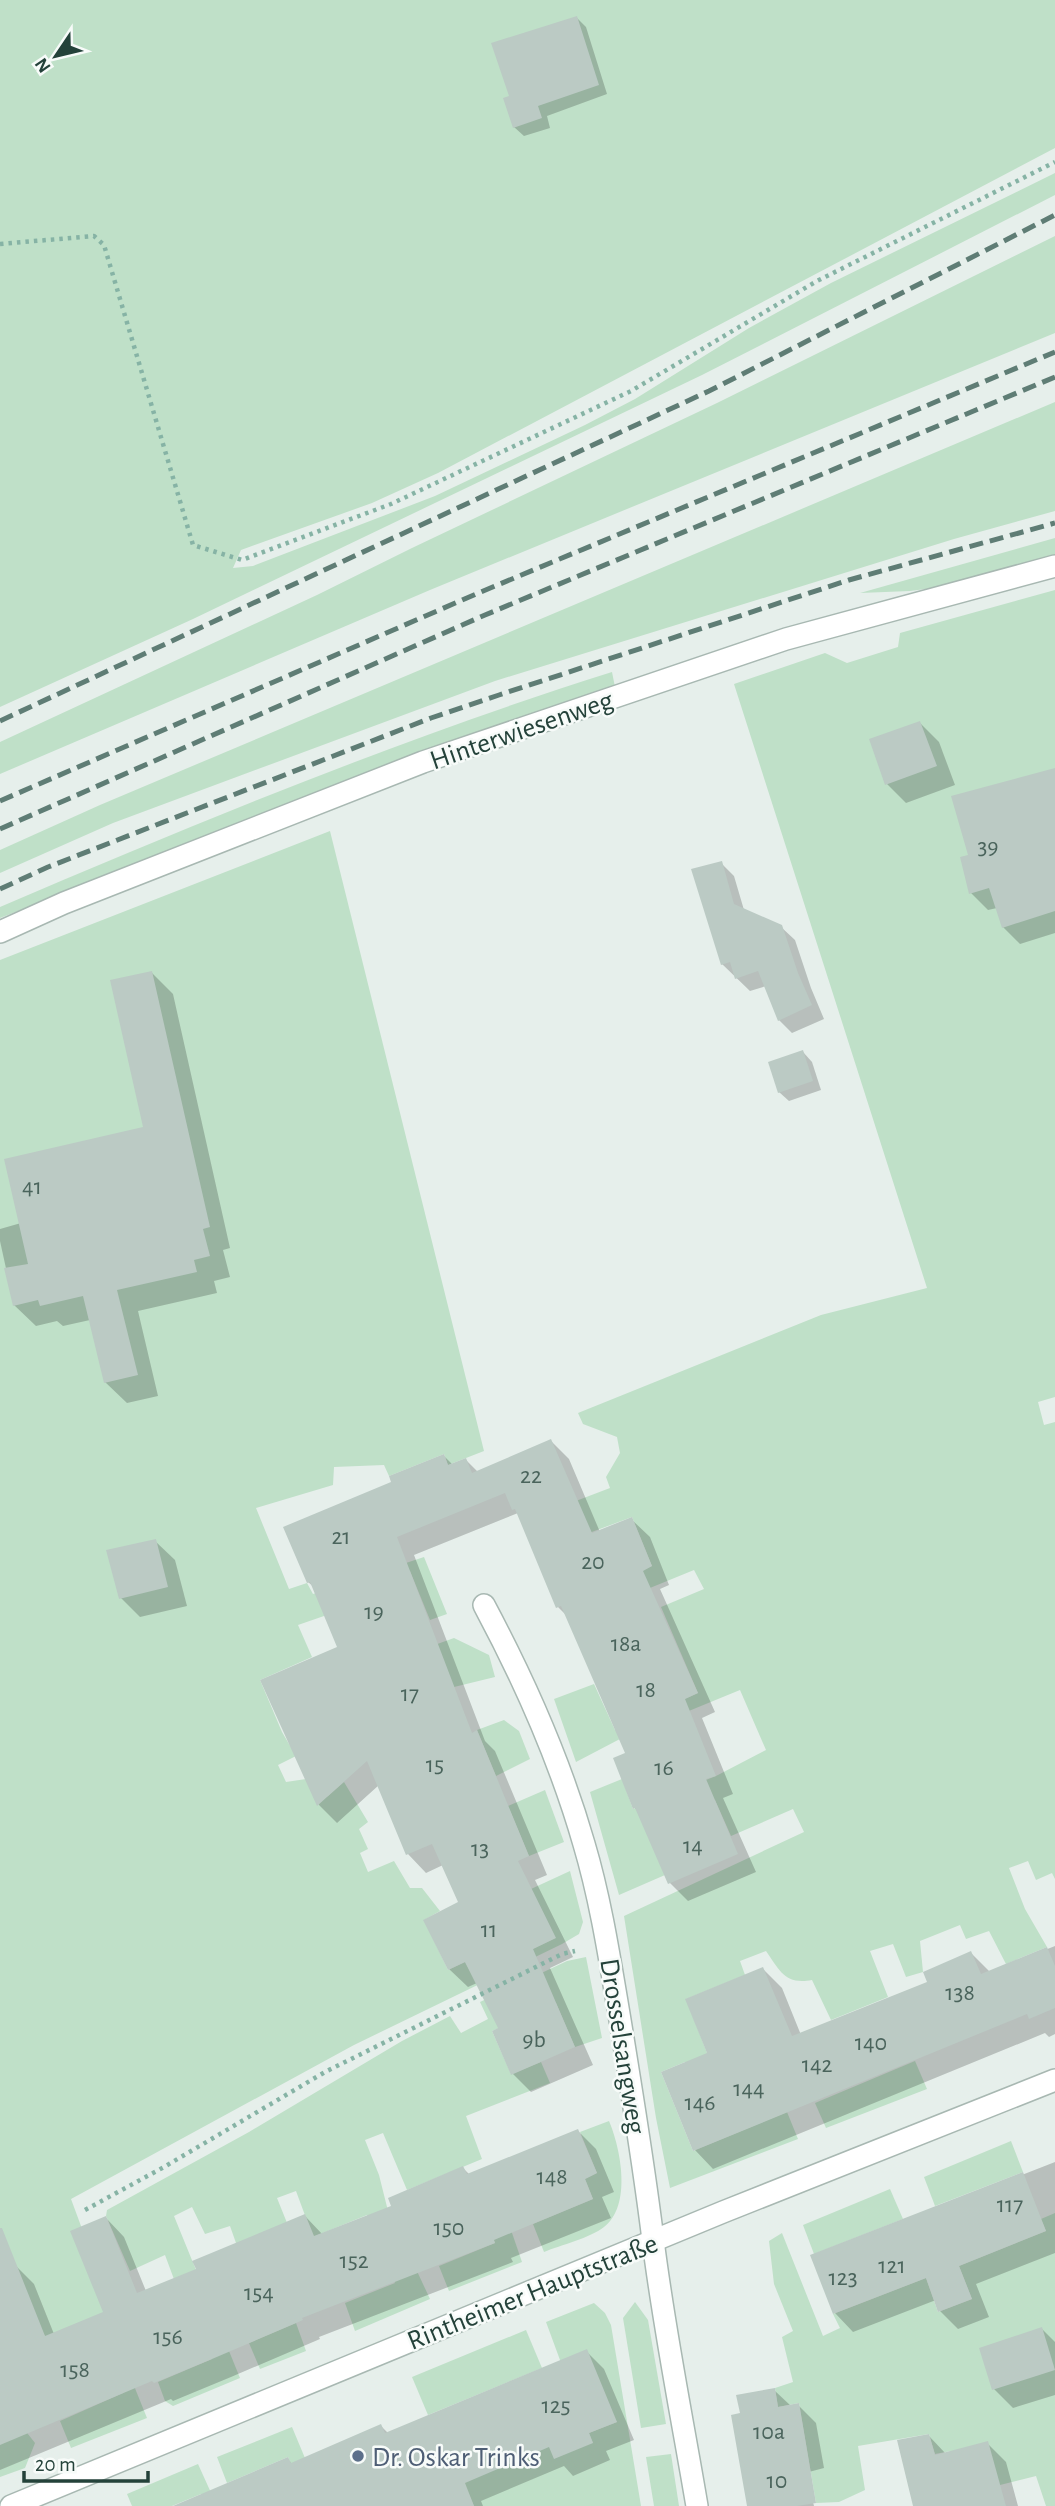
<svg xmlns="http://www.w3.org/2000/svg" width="1055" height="2506" font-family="'Alegreya Sans',sans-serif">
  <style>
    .green { fill: #bfe0c8 }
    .shadow { fill: #0003 }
    .building { fill: #bbcac4 }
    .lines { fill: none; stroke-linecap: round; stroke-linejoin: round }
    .minor-casing { stroke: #a8b8b2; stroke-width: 24 }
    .path { stroke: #86b3a5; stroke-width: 4.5; stroke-dasharray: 3.5 5; stroke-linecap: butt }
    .minor { stroke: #fff; stroke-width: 21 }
    .rail { stroke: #5f7d75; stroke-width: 5; stroke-dasharray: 14 7; stroke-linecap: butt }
    .service-dot { fill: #5c6f8a; stroke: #f7fbf9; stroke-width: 2.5 }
    .labels { text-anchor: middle; stroke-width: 5; stroke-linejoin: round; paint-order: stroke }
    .number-label { font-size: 24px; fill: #4a645c }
    .street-label { font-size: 28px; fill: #24423a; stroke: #f7fbf9 }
    .service-label { font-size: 28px; fill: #4e5e75; stroke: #f7fbf9; text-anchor: start }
  </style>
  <rect width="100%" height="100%" fill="#e6efeb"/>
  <!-- green -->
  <g class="green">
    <path d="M0 0H1055V148L438 473 372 503 241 550 233 568 253 566 435 496 585 425 635 399 749 328 831 283 1055 173V195L702 375 193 619 0 707Z"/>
    <path d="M1055 236V333L430 590 0 774V742L317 595 412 548 717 403Z"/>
    <path d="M1055 402V511L954 539 495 681 113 823 0 873V850L100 805Z"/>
    <path d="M1055 538V556L933 588 910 591 860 593Z"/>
    <path d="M1055 590V1397L1038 1402 1044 1425 1055 1422V1879L1052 1873 1036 1880 1028 1861 1009 1868 1025 1909 1047 1947 1006 1964 989 1931 966 1939 960 1925 920 1941 923 1972 906 1977 893 1944 870 1951 888 1997 831 2020 812 1980C785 1985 780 1971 766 1951L740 1961 745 1975 686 1999 711 2063 685 2062 661 2072 693 2151 787 2112 798 2139 670 2188 656 2118 624 1916 804 1832 793 1809 731 1836 715 1800 665 1875 619 1895 590 1792 622 1779 633 1809 716 1776 766 1750 740 1690 618 1740 576 1762 554 1699 594 1684 615 1730 698 1693 661 1607 704 1589 694 1570 623 1599 616 1582 652 1566 632 1517 581 1536 568 1504 610 1488 606 1477 620 1453 617 1437 583 1424 578 1413 821 1315 927 1288 734 684 825 653 847 663 898 647 900 633Z"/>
    <path d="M612 672 615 687 566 705 502 724 0 918V907C201 821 403 738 612 672Z"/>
    <path d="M330 831 484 1451 448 1465 444 1454 389 1476 384 1465 334 1467 333 1485 256 1508 289 1589 307 1583 313 1594 424 1557 447 1614 430 1620 410 1571 324 1616 298 1625 312 1657 260 1680 282 1732 296 1756 278 1765 286 1782 306 1779 316 1801 328 1796 344 1782 368 1822 359 1829 368 1849 360 1853 368 1872 394 1861 410 1888H422L440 1911 424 1920 448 1970 465 1962 474 1978 555 1938 531 1889 570 1871 583 1922 579 1934 562 1944 354 2045 71 2199 81 2226 103 2309 147 2418 71 2448 60 2421 123 2393 45 2336 0 2270V960Z"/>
    <path d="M454 1638 489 1655 495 1677 454 1687 368 1669Z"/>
    <path d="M504 1720 519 1731 530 1759 496 1776 477 1730Z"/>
    <path d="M545 1790 564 1842 529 1856 508 1806Z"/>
    <path d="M586 1957 602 2038 575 2047 556 2003 492 2031 511 2074 541 2062 550 2083 466 2116 482 2159 407 2190 383 2133 365 2140 379 2175 387 2207 430 2299 355 2331 345 2303 395 2283 367 2215 313 2237 296 2191 277 2198 318 2300 236 2243 230 2226 205 2234 192 2207 174 2216 240 2378 173 2406 165 2401 158 2382 212 2359 178 2290 165 2255 130 2271 106 2216 107 2210 249 2132 402 2041 450 2016 461 2033 488 2019 480 2002 567 1961Z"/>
    <path d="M915 2061 927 2089 826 2128 815 2103Z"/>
    <path d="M609 2121C621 2149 632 2206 604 2227 590 2238 561 2245 544 2252L533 2224 593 2199 585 2179 597 2173 580 2132Z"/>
    <path d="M1011 2141 1023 2172 935 2206 924 2177Z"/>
    <path d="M890 2189 903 2219 814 2254 803 2225Z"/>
    <path d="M479 2204 511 2230 522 2262 449 2291 439 2266 495 2243Z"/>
    <path d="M1055 2213V2506H1046L1036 2476 1000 2485 951 2451 935 2454 929 2434 858 2446 865 2490 839 2502 816 2503 799 2403 778 2407 775 2388 793 2382 782 2337 793 2331 774 2284 769 2241 782 2233 823 2336 840 2328 833 2314 926 2278 938 2312 972 2299 959 2266 1046 2231 1041 2219Z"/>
    <path d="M635 2302 648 2320 666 2424 641 2428 623 2318Z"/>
    <path d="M594 2303 605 2313 611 2325 641 2506H474L470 2497 463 2500 450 2470 500 2450 593 2443 589 2433 617 2422 560 2360 546 2322Z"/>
    <path d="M296 2323 306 2351 260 2369 249 2343Z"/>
    <path d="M0 2328 24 2429 35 2443 25 2468 0 2477Z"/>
    <path d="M526 2330 542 2368 428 2415 412 2377Z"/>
    <path d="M292 2427 325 2506H309L288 2457 227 2483 217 2457Z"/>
    <path d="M671 2454 679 2506H654L646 2457Z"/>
    <path d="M198 2464 217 2506H207L201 2494 172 2506H132L127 2494Z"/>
  </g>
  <!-- shadow -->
  <g class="shadow">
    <path d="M577 18 586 27 607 94 547 116 550 128 524 136 514 127 511 97Z"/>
    <path d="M920 723 939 742 955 785 906 803 887 784Z"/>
    <path d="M1055 769V933L1020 944 1003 927 997 908 988 910 971 893 970 856Z"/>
    <path d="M721 863 734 876 744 910 781 927 795 940 811 988 824 1019 792 1033 779 1020 766 986 750 991 722 964Z"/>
    <path d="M151 972 173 994 230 1248 223 1250 230 1277 214 1281 217 1293 138 1311 158 1396 127 1403 105 1382 90 1320 63 1326 57 1321 36 1326 14 1305 0 1241V1229L21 1223 146 1128Z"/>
    <path d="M803 1052 812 1062 821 1090 789 1101 779 1092Z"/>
    <path d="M551 1441 569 1459 600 1532 631 1519 650 1537 669 1585 660 1589 715 1712 702 1718 733 1794 723 1798 756 1872 688 1901 670 1883 639 1812 635 1808 627 1754 567 1616 558 1607 518 1513 414 1555 485 1741 495 1751 547 1875 535 1880 573 1957 550 1968 593 2065 531 2092 513 2074 500 2029 477 1983 468 1987 449 1969 460 1903 443 1865 426 1873 408 1854 379 1785 337 1823 319 1805 289 1737 339 1648 315 1588 308 1582 394 1482 444 1456 453 1465 466 1460 478 1472Z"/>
    <path d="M155 1541 175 1560 187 1606 140 1617 121 1598Z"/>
    <path d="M1055 1946V2034L1049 2037 1045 2033 713 2169 695 2150 709 2054 763 1969 782 1988 801 2035 930 1983 971 1953 990 1972Z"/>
    <path d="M578 2131 596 2149 614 2192 602 2197 611 2218 511 2258 513 2262 319 2337 320 2339 231 2377 173 2401 171 2399 0 2470V2272L16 2266 34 2284 54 2334 106 2312V2218L124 2237 146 2291 198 2270 305 2216 323 2235 394 2207 463 2168 470 2175Z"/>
    <path d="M1055 2162V2253L976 2284 989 2317 958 2329 940 2311 936 2300 853 2332 835 2313 813 2256Z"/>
    <path d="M1042 2329 1055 2342V2395L1013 2408 994 2389Z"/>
    <path d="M586 2351 604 2369 634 2440 606 2451 610 2460 573 2476 564 2466 481 2501 483 2506H177L288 2459 292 2464 381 2426 388 2433Z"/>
    <path d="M774 2390 791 2406 798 2405 816 2423 824 2468 805 2473 814 2506H749L742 2415Z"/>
    <path d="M929 2436 946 2454 987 2443 1006 2462 1018 2506H915Z"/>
  </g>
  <!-- building -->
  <g class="building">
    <path d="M577 16 599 85 538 106 542 118 513 128 503 98 509 96 491 43Z"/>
    <path d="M920 721 937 766 885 785 869 739Z"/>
    <path d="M1055 768V911L1002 928 989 888 969 894 960 857 968 855 951 796Z"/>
    <path d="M722 861 734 904 782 925 798 973 812 1005 778 1021 758 971 735 979 730 962 721 965 691 869Z"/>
    <path d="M152 971 210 1227 203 1229 210 1256 194 1260 197 1272 117 1290 138 1375 104 1383 83 1296 40 1306 38 1300 13 1306 4 1268 28 1264 4 1159 143 1127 110 980Z"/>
    <path d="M803 1050 813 1081 778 1093 768 1062Z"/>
    <path d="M551 1439 592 1533 632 1517 652 1566 643 1571 698 1693 685 1699 716 1776 706 1779 738 1854 668 1884 635 1808 633 1809 613 1758 625 1753 561 1606 556 1608 515 1509 512 1510 505 1493 397 1537 472 1733 477 1730 529 1856 518 1861 556 1938 533 1949 575 2047 511 2075 492 2031 498 2028 465 1962 448 1970 423 1920 458 1902 432 1844 406 1855 367 1761 317 1806 260 1680 337 1647 310 1582 307 1583 283 1527 391 1482 389 1476 444 1454 448 1465 466 1458 472 1473Z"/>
    <path d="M156 1539 168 1587 119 1599 106 1550Z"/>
    <path d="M1047 1947 1055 1966V2008L1029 2019 1027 2014 693 2151 661 2072 707 2053 685 1999 763 1967 792 2036 927 1982 923 1972 971 1951 981 1974Z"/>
    <path d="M578 2129 597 2173 585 2179 593 2199 494 2240 495 2243 302 2318 303 2320 212 2359 154 2383 152 2381 0 2445V2228H2L45 2336 103 2312 70 2231 106 2216 137 2293 196 2269 192 2261 305 2214 314 2236 391 2206 388 2198 463 2166 467 2174Z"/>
    <path d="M1023 2172 1046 2231 959 2266 972 2299 938 2312 926 2278 833 2314 810 2255Z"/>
    <path d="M1042 2327 1055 2370 992 2390 979 2348Z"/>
    <path d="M587 2349 617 2422 589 2433 593 2443 554 2459 549 2447 465 2483 474 2506H173L288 2457 291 2463 381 2424 385 2433Z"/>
    <path d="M775 2388 778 2407 799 2403 816 2503 797 2506H747L731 2415 740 2413 736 2395Z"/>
    <path d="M929 2434 935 2455 988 2441 1006 2506H913L897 2440Z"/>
  </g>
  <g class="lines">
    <!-- minor casing -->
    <g class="minor-casing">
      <g id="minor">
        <path d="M0 932 64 903 423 762 786 639 1055 566"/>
        <path d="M484 1605C523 1678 561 1764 584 1844 601 1901 610 1961 620 2020 632 2093 644 2166 653 2240 664 2329 682 2417 697 2506"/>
        <path d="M11 2506 723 2212 1055 2080"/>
      </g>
    </g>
    <!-- path -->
    <g class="path">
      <path d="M0 244 94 236 104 245 193 545 242 560 391 504 631 391 817 281 1055 162"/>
      <path d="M85 2210 164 2167 325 2072 562 1954 575 1951"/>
    </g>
    <!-- minor -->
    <use href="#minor" class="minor"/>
    <!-- rail -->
    <g class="rail">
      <path d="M0 721 709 391 1055 215"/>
      <path d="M0 801 476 594 1055 352"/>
      <path d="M0 829 485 615 1055 377"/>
      <path d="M0 889 48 867 431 718 499 695 849 580 1055 523"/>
    </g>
  </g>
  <!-- markers -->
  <circle class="service-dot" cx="358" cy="2456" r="7"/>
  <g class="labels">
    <!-- number labels -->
    <g class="number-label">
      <text x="988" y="854">39</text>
      <text x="32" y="1194">41</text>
      <text x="531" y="1483">22</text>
      <text x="341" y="1544">21</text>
      <text x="593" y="1569">20</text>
      <text x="374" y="1619">19</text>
      <text x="626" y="1651">18a</text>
      <text x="646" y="1697">18</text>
      <text x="410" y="1701">17</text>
      <text x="435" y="1772">15</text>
      <text x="664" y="1775">16</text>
      <text x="693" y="1853">14</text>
      <text x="480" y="1856">13</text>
      <text x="489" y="1937">11</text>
      <text x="960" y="2000">138</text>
      <text x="534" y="2047">9b</text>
      <text x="871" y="2050">140</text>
      <text x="817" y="2072">142</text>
      <text x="749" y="2096">144</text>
      <text x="700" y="2110">146</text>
      <text x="552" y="2184">148</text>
      <text x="1010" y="2212">117</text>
      <text x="449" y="2235">150</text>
      <text x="354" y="2268">152</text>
      <text x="892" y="2273">121</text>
      <text x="843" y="2285">123</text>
      <text x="259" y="2300">154</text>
      <text x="168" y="2344">156</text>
      <text x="75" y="2377">158</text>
      <text x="556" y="2413">125</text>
      <text x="769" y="2439">10a</text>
      <text x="777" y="2488">10</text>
    </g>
    <!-- street labels -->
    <g class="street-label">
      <text transform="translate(521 729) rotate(-19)" y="10">Hinterwiesenweg</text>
      <text transform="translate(624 2046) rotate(81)" y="10">Drosselsangweg</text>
      <text transform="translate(532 2291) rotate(-22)" y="10">Rintheimer Hauptstraße</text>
    </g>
    <!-- service labels -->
    <g class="service-label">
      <text x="372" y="2466">Dr. Oskar Trinks</text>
    </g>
  </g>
  <!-- north arrow -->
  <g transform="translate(56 56) rotate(235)" stroke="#f7fbf9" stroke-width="5" paint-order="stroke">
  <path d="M0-5L12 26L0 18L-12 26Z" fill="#24423a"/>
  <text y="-10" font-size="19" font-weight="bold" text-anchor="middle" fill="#24423a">N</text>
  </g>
  <!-- scale -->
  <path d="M24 2471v10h124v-10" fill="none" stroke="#24423a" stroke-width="3.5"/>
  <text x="35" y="2471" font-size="21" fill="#24423a" stroke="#f7fbf9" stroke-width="5" paint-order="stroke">20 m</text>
</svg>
